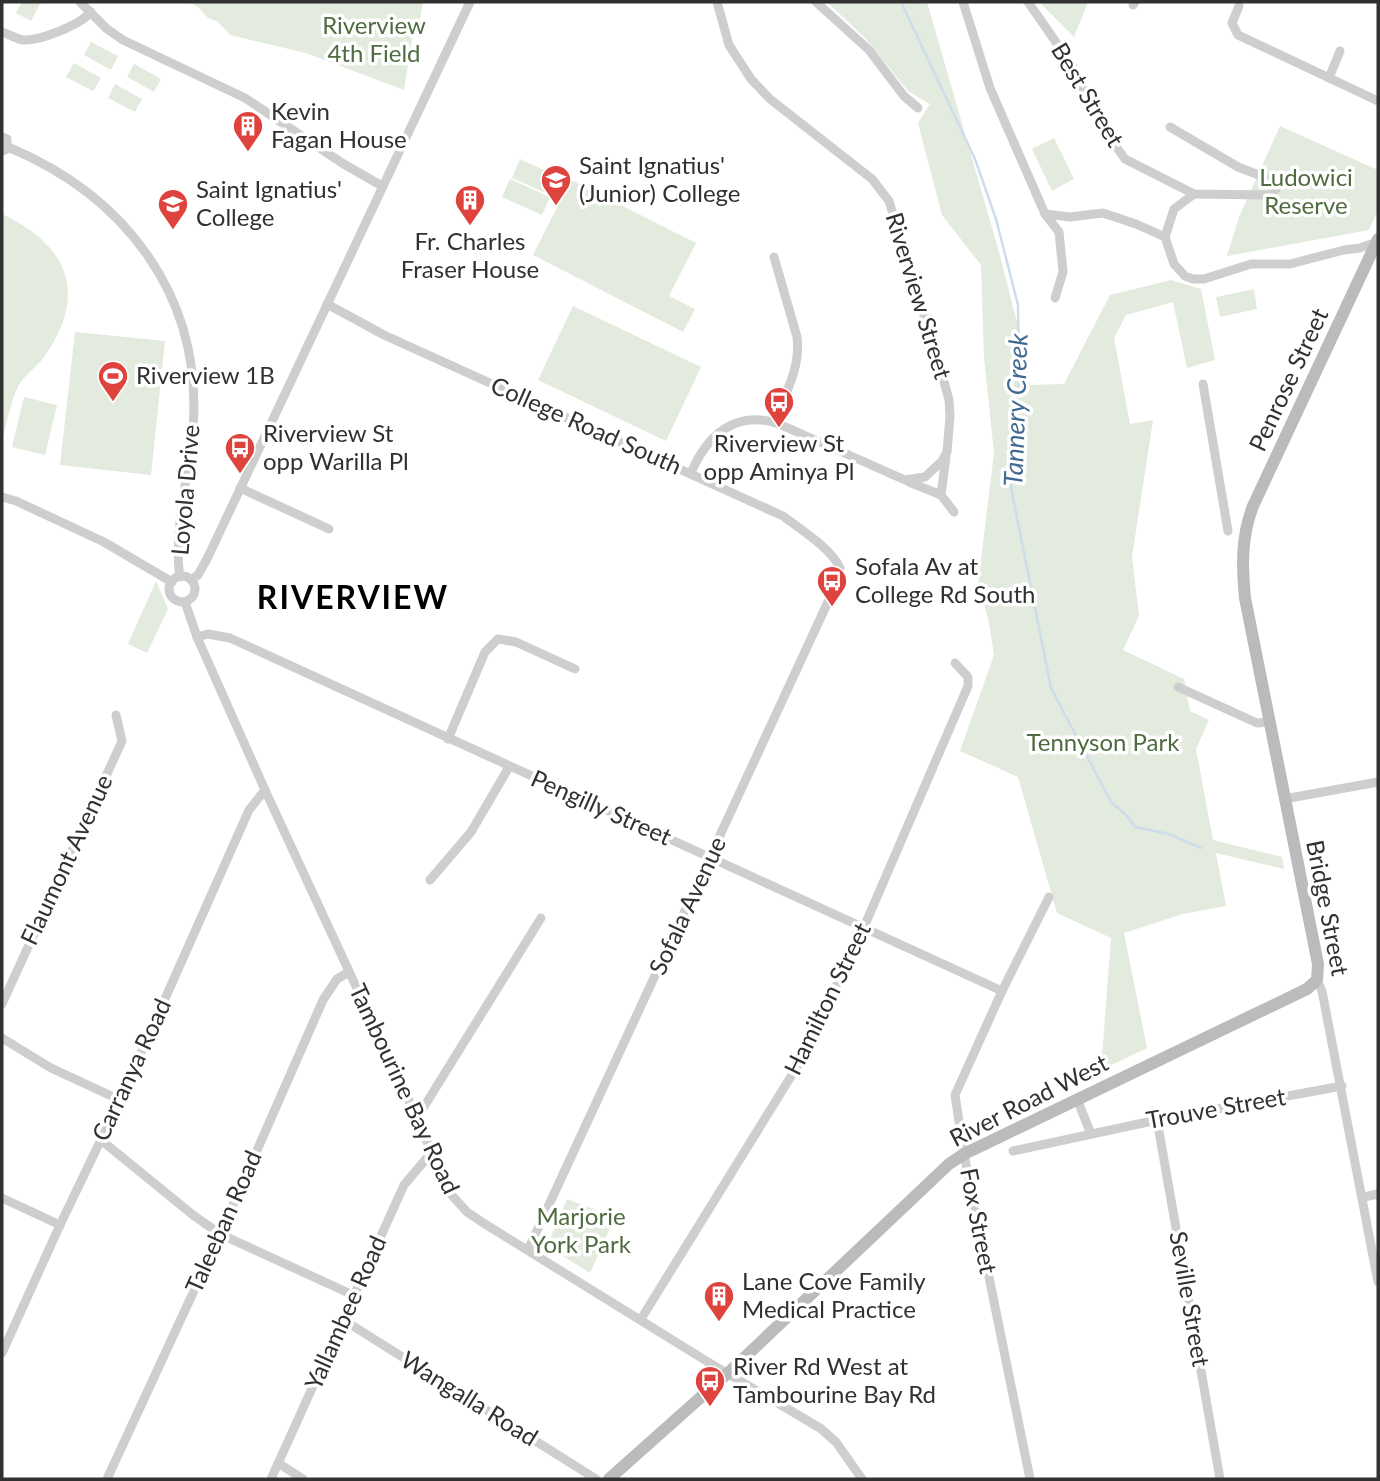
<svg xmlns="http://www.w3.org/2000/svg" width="1380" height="1481" font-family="Lato,sans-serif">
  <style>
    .green { fill: #e3eade }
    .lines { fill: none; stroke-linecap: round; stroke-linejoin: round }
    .stream { stroke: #ceddec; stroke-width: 2.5 }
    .street { stroke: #cecece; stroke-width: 9 }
    .secondary { stroke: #bbb; stroke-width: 12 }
    .labels { text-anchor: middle; stroke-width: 7; stroke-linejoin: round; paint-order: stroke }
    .park-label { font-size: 24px; fill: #4f6c40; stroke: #fff }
    .street-label { font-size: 24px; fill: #313131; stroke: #fff }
    .poi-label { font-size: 24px; fill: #313131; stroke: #fff; text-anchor: start }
    .water-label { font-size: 26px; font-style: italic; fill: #426991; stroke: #fff }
    .district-label { font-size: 32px; font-weight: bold; letter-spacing: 2px; fill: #000; stroke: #fff }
  </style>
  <rect width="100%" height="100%" fill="#fff"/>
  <!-- green -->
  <g class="green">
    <path d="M22 2H41L31 21 16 13Z"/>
    <path d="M189 2H423L419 25 413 34 404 90 306 53 230 35 217 21 208 18 198 7Z"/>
    <path d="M827 2H927L999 252 1022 342 1030 385 1064 384 1110 295 1171 280 1201 289 1215 360 1187 368 1173 302 1126 315 1114 338 1130 424 1153 420 1132 557 1139 616 1123 650 1184 679 1190 711 1209 720 1196 749 1213 840 1282 857 1284 869 1216 853 1226 906 1183 914 1124 933 1147 1048 1101 1070 1111 938 1057 913 1018 777 960 751 994 655 988 618 978 585 994 453 984 357 981 265 942 215 918 123 930 104 908 91 866 39Z"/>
    <path d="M1039 2H1088L1074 37Z"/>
    <path d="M91 42 118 56 111 70 84 55Z"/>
    <path d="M74 63 101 78 93 91 66 77Z"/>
    <path d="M134 64 161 79 154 92 127 77Z"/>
    <path d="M115 84 142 99 135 112 108 98Z"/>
    <path d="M1280 126 1378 170V210L1369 230 1227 256 1239 217Z"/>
    <path d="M1054 138 1074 179 1052 191 1032 149Z"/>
    <path d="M520 159 561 178 553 196 512 178Z"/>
    <path d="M510 179 550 197 542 215 502 197Z"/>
    <path d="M571 180 696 243 669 296 695 309 683 332 533 255Z"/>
    <path d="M2 214C68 245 89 294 44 357 37 367 25 374 19 385 11 399 6 426 2 442Z"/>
    <path d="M1254 289 1257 309 1220 317 1216 297Z"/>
    <path d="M573 306 701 367 666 441 538 380Z"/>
    <path d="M75 332 165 341 151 475 60 465Z"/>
    <path d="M24 397 57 405 45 455 12 447Z"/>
    <path d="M156 581 168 609 147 653 128 644Z"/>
    <path d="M567 1199 615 1217 590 1273 547 1246Z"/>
  </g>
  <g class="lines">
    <!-- stream -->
    <path class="stream" d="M901 2 975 159 996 219 1018 305 1019 380 1011 488 1051 688 1111 802 1127 816 1135 827 1169 834 1201 848"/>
    <!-- street -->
    <g class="street">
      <path d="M80 2 107 29 123 40 245 98 342 163 382 186"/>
      <path d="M816 2 869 50 904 96 918 108"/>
      <path d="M963 2 990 88 1045 214 1059 232 1063 272 1055 298"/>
      <path d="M1028 2 1072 65 1098 121 1125 159 1194 194 1269 195 1277 188 1269 179 1238 167 1170 127"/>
      <path d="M1133 5 1135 2"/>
      <path d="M1239 6 1232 23 1238 35 1378 101"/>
      <path d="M2 32C9 34 16 39 23 40 40 41 80 25 91 12"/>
      <path d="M1329 78 1340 51"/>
      <path d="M2 137 7 139V149L2 151"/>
      <path d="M8 147C126 196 203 297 193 428 189 471 173 536 180 577"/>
      <path d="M1045 214 1070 217 1103 213 1136 224 1165 237 1174 264 1185 276 1193 279H1204L1251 264H1290L1344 250 1360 248 1377 242"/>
      <path d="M1165 237 1174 209 1194 194"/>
      <path d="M774 257 797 337C801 368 785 394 774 422"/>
      <path d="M327 304 384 335 783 516C801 530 830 547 840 568L833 591 528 1250"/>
      <path d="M1203 384 1228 531"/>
      <path d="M691 473C707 435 736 409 779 424L905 480 925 477 942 461 947 452 950 416 949 400 940 367 889 201 872 179 770 99 751 79 729 45 717 2"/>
      <path d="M909 482 941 495 946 457"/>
      <path d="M240 488 329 529"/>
      <path d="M941 495 954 512"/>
      <path d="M2 497 16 501 104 542 172 582"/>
      <circle cx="182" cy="589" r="13"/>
      <path d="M191 580 198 575 207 559 470 2"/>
      <path d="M185 602 197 637 265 790 417 1118 448 1191 467 1212 485 1224 708 1362 820 1428 836 1442 862 1479"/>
      <path d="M197 637 208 634 230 638 1002 991"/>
      <path d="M1178 687 1257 723 1269 722"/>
      <path d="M448 739 485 652 498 639 516 642 575 669"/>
      <path d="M1284 799 1378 782"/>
      <path d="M430 880 471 832 509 767"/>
      <path d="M1317 980 1322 991 1378 1282"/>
      <path d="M2 1004 122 741 116 715"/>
      <path d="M2 1038 51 1068 120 1100"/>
      <path d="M1077 1099 1091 1134"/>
      <path d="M417 1118 541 918"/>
      <path d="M1157 1120 1220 1479"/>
      <path d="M101 1140 193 1215 220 1234 353 1295"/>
      <path d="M1013 1151 1157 1120 1342 1086"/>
      <path d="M1364 1197 1378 1194"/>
      <path d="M2 1198 60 1225"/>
      <path d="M342 1319 596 1479"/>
      <path d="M641 1319 803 1057 864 927 968 686V677L955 663"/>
      <path d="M2 1353 60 1225 120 1100 249 810 265 790"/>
      <path d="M278 1463 303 1479"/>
      <path d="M107 1479 223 1228 323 1000 337 979 349 972"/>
      <path d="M271 1479 404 1185 426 1159 432 1156"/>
      <path d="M1030 1479 964 1154 955 1095 1002 991 1049 897"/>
    </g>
    <!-- secondary -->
    <path class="secondary" d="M609 1479 728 1373 949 1164 964 1154 1307 989 1317 980 1318 964 1245 598C1242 566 1241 537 1253 506L1378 239"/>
  </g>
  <!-- icons -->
  <defs>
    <g id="building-pin" transform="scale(1.575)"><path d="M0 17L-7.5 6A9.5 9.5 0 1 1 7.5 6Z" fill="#de443d" stroke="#fff"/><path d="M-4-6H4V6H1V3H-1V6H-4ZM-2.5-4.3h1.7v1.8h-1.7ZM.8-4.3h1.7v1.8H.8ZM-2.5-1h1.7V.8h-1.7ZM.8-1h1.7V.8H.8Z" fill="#fff"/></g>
    <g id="school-pin" transform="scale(1.575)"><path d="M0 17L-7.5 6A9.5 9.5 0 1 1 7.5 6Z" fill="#de443d" stroke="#fff"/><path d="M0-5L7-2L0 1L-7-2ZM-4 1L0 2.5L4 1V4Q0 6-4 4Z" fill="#fff"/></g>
    <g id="stadium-pin" transform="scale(1.575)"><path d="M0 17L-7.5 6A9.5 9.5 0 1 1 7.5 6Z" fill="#de443d" stroke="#fff"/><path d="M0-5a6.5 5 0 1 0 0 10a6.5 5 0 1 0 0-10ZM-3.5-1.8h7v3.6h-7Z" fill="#fff"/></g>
    <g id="bus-pin" transform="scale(1.575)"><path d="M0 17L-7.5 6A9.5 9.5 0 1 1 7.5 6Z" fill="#de443d" stroke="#fff"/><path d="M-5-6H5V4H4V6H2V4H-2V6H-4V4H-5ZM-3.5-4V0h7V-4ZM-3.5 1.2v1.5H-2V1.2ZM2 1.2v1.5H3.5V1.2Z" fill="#fff"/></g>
  </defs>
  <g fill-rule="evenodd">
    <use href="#building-pin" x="248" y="126"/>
    <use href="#school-pin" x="556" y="180"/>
    <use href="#building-pin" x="470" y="200"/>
    <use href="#school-pin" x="173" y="204"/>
    <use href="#stadium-pin" x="113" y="376"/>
    <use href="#bus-pin" x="779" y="402"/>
    <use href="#bus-pin" x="240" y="448"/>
    <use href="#bus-pin" x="832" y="581"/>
    <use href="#building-pin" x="719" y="1296"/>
    <use href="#bus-pin" x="710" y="1381"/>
  </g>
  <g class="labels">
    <!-- park labels -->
    <g class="park-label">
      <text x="374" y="34">Riverview<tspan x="374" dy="28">4th Field</tspan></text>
      <text x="1306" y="186">Ludowici<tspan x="1306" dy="28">Reserve</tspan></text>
      <text x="1103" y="751">Tennyson Park</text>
      <text x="581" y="1225">Marjorie<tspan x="581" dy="28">York Park</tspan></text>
    </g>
    <!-- street labels -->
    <g class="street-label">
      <text transform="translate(1087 95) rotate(59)" y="8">Best Street</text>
      <text transform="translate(918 296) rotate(73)" y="8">Riverview Street</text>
      <text transform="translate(1289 380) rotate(-65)" y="8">Penrose Street</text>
      <text transform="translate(586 426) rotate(24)" y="8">College Road South</text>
      <text transform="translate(186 490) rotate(-85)" y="8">Loyola Drive</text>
      <text transform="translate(601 808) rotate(24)" y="8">Pengilly Street</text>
      <text transform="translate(67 860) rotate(-65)" y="8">Flaumont Avenue</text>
      <text transform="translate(688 906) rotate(-65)" y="8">Sofala Avenue</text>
      <text transform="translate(1327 908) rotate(79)" y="8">Bridge Street</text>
      <text transform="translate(828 999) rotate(-64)" y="8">Hamilton Street</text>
      <text transform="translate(132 1070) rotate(-65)" y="8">Carranya Road</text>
      <text transform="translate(404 1089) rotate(65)" y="8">Tambourine Bay Road</text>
      <text transform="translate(1029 1101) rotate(-27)" y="8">River Road West</text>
      <text transform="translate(1216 1109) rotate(-10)" y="8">Trouve Street</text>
      <text transform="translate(978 1221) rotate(79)" y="8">Fox Street</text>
      <text transform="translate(224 1222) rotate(-66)" y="8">Taleeban Road</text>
      <text transform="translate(1189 1299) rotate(80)" y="8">Seville Street</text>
      <text transform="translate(346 1313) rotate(-66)" y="8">Yallambee Road</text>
      <text transform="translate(469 1399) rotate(32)" y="8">Wangalla Road</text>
    </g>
    <!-- poi labels -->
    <g class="poi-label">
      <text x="271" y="120">Kevin<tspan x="271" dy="28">Fagan House</tspan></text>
      <text x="579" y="174">Saint Ignatius'<tspan x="579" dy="28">(Junior) College</tspan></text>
      <text x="196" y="198">Saint Ignatius'<tspan x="196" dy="28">College</tspan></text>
      <text x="470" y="250" text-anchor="middle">Fr. Charles<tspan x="470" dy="28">Fraser House</tspan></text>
      <text x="136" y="384">Riverview 1B</text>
      <text x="263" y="442">Riverview St<tspan x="263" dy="28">opp Warilla Pl</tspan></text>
      <text x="779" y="452" text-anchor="middle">Riverview St<tspan x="779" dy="28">opp Aminya Pl</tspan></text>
      <text x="855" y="575">Sofala Av at<tspan x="855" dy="28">College Rd South</tspan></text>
      <text x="742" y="1290">Lane Cove Family<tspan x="742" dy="28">Medical Practice</tspan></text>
      <text x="733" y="1375">River Rd West at<tspan x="733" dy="28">Tambourine Bay Rd</tspan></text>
    </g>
    <!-- water labels -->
    <g class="water-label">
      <text transform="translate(1016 410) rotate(-88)" y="9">Tannery Creek</text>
    </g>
    <!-- district labels -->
    <g class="district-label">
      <text x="353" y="609">RIVERVIEW</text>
    </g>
  </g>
  <!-- border -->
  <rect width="1380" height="1481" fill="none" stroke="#313131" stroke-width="7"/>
</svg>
